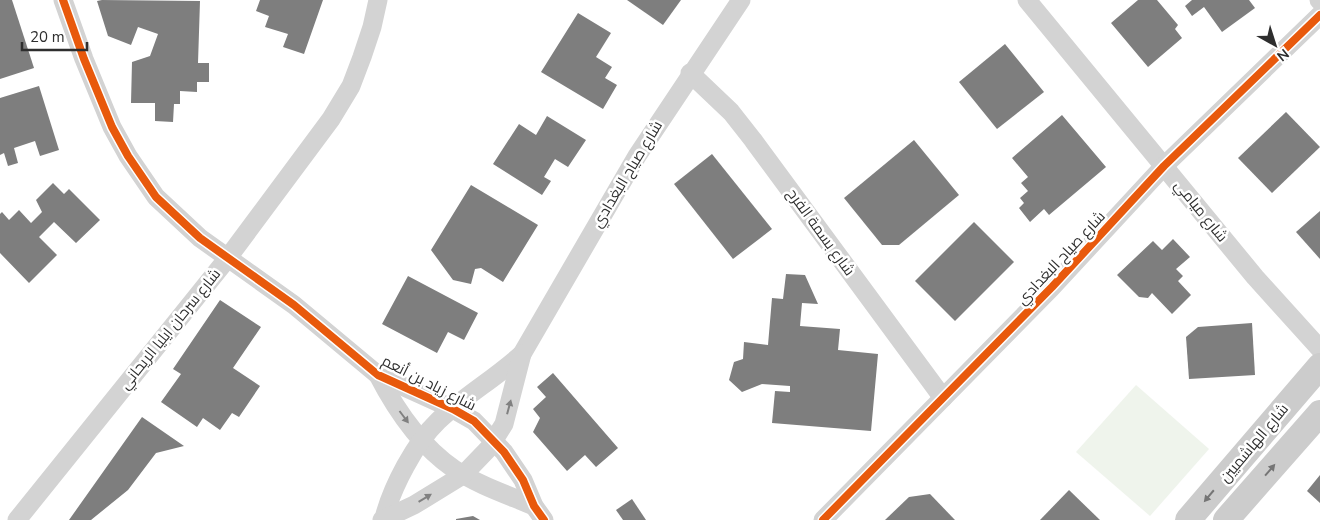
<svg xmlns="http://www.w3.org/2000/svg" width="1320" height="520" font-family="'Nunito Sans',Cairo,sans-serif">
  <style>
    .green { fill: #eff4ec }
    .building { fill: #7e7e7e }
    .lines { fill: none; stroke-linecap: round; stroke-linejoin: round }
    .street { stroke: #d3d3d3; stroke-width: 19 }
    .secondary { stroke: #ccc; stroke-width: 26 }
    .cycleway-casing { stroke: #fff; stroke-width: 11 }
    .cycleway { stroke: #e8590c; stroke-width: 8 }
    .oneway { fill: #808080 }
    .oneway2 { fill: #757575 }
    .labels { text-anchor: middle; stroke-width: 5; stroke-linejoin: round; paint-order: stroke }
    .street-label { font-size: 15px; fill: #2e2e2e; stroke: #fff }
  </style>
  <rect width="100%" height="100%" fill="#fff"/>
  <!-- green -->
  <path class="green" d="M1136 385 1209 449 1150 516 1076 452Z"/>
  <!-- building -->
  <g class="building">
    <path d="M0 0H12L34 68 0 79Z"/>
    <path d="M102 0 200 1 198 63H209V82H197V92L180 91V104H174L173 122 155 121V103H131L132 62 150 56 158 34 138 27 131 45 108 36 97 1Z"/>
    <path d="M260 0H323L304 54 283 47 288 34 265 27 269 16 256 11Z"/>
    <path d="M627 0H681L663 25Z"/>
    <path d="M1138 0H1157L1178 25 1175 29 1182 38 1148 67 1111 23Z"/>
    <path d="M1192 0H1249L1255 8 1222 32 1204 7 1192 16 1185 6Z"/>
    <path d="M578 13 611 33 596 57 612 67 605 78 617 85 603 109 541 72Z"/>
    <path d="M1005 44 1044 92 997 129 959 82Z"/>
    <path d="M39 86 59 150 40 156 35 141 14 148 18 163 8 166 4 153 0 155V98Z"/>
    <path d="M1286 112 1320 147 1272 193 1238 158Z"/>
    <path d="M1062 115 1106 167 1049 215 1044 209 1030 222 1019 208 1024 203 1020 198 1028 191 1021 183 1028 177 1012 158Z"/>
    <path d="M547 116 586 140 568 167 555 159 544 177 551 181 542 195 493 164 519 124 536 135Z"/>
    <path d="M914 140 959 195 899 245H882L844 198Z"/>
    <path d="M712 154 772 229 733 259 674 184Z"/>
    <path d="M53 183 64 194 69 189 100 220 76 243 54 222 39 237 57 255 29 283 0 253V214L2 212 9 220 19 210 31 223 42 212 36 200Z"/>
    <path d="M471 185 538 225 503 282 481 268 475 269 471 284 453 280 431 250Z"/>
    <path d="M1320 211V259L1296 232Z"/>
    <path d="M974 222 1014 262 955 321 915 281Z"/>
    <path d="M1173 239 1190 257 1176 269 1183 276 1178 281 1191 295 1172 314 1152 293 1148 298 1139 297 1117 275 1153 241 1162 250Z"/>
    <path d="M786 274 805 275 818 304 802 303 800 326 840 329 838 350 878 354 871 431 772 423 775 391 790 392V386L762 384 742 392 729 380 734 362 743 359 744 342 768 345 772 298 783 299Z"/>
    <path d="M408 276 478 313 464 340 448 332 437 353 382 324Z"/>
    <path d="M220 300 261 327 233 368 260 386 239 417 232 413 220 430 203 418 197 427 161 402 181 374 173 369Z"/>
    <path d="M1252 323 1255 375 1189 379 1186 337 1198 327Z"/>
    <path d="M553 373 618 448 596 467 585 455 567 471 533 432 540 418 533 409 546 397 537 387Z"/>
    <path d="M142 417 184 446 156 453 128 490 91 520H69Z"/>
    <path d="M1320 475V503L1307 491Z"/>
    <path d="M1069 490 1100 520H1040Z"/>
    <path d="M930 494 955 520H885L909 497Z"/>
    <path d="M632 499 646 520H623L616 510Z"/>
    <path d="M473 516 480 520H456V519Z"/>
  </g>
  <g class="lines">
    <!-- street -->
    <g class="street">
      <path d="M63 0 84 59 112 127 128 156 156 197 200 238 294 305 378 375 453 409 474 421 504 452 523 480 534 506 544 520"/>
      <path d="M1027 0 1255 277 1320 349"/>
      <path d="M1319 0 1320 1"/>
      <path d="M690 73 731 112 753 140 943 398"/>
      <path d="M378 375C396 410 422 447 454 469 478 485 508 495 534 506"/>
      <path d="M384 518C392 487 415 443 438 421 464 396 496 378 522 354L637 156 741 0"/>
      <path d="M17 520 227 259 331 119 351 86 362 57 372 27 378 0"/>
      <path d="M382 520 414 505 463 475 489 448 504 424 522 354"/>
      <path d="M823 520 1052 287 1164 166 1320 15"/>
    </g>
    <!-- secondary -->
    <g class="secondary">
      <path d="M1188 520 1320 366"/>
      <path d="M1226 520 1320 413"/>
    </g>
    <!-- cycleway casing -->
    <g class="cycleway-casing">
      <g id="cycleway">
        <path d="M63 0 84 59 112 127 128 156 156 197 200 238 294 305 378 375 453 409 474 421 504 452 523 480 534 506 544 520"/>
        <path d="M823 520 1052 287 1164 166 1320 15"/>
      </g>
    </g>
    <!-- cycleway -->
    <use href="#cycleway" class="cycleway"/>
  </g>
  <!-- one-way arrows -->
  <defs><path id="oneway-solid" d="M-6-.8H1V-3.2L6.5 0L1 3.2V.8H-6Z" transform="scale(1.25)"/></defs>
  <g class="oneway">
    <use href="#oneway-solid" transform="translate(509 407) rotate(-75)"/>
    <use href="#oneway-solid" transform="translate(404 417) rotate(53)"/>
    <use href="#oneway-solid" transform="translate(425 498) rotate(-31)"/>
  </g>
  <g class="oneway2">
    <use href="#oneway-solid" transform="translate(1270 470) rotate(-49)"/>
    <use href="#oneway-solid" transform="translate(1209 496) rotate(130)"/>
  </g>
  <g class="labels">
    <!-- street labels -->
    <g class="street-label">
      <text transform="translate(627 174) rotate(-59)" y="5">شارع صياح البغدادي</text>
      <text transform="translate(1201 211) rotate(51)" y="5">شارع ميامي</text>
      <text transform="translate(821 232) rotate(54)" y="5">شارع بسمة الفرح</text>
      <text transform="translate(1061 258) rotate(-47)" y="5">شارع صياح البغدادي</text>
      <text transform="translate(170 329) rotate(-51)" y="5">شارع سرحان ايليا الريحاني</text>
      <text transform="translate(429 383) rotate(27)" y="5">شارع زياد بن أنعم</text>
      <text transform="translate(1254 443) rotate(-50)" y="5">شارع الهاشميين</text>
    </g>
  </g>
  <!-- north arrow -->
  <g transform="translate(1275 45) rotate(141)" stroke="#ffffff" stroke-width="4" paint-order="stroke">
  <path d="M0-4L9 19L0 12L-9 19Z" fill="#2e2e2e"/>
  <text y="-8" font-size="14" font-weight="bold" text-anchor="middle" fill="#2e2e2e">N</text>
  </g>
  <!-- scale -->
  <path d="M22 42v8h65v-8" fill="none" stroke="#2e2e2e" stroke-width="2.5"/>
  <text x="30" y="42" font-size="15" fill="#2e2e2e" stroke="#ffffff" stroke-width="4" paint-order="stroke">20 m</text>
</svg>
